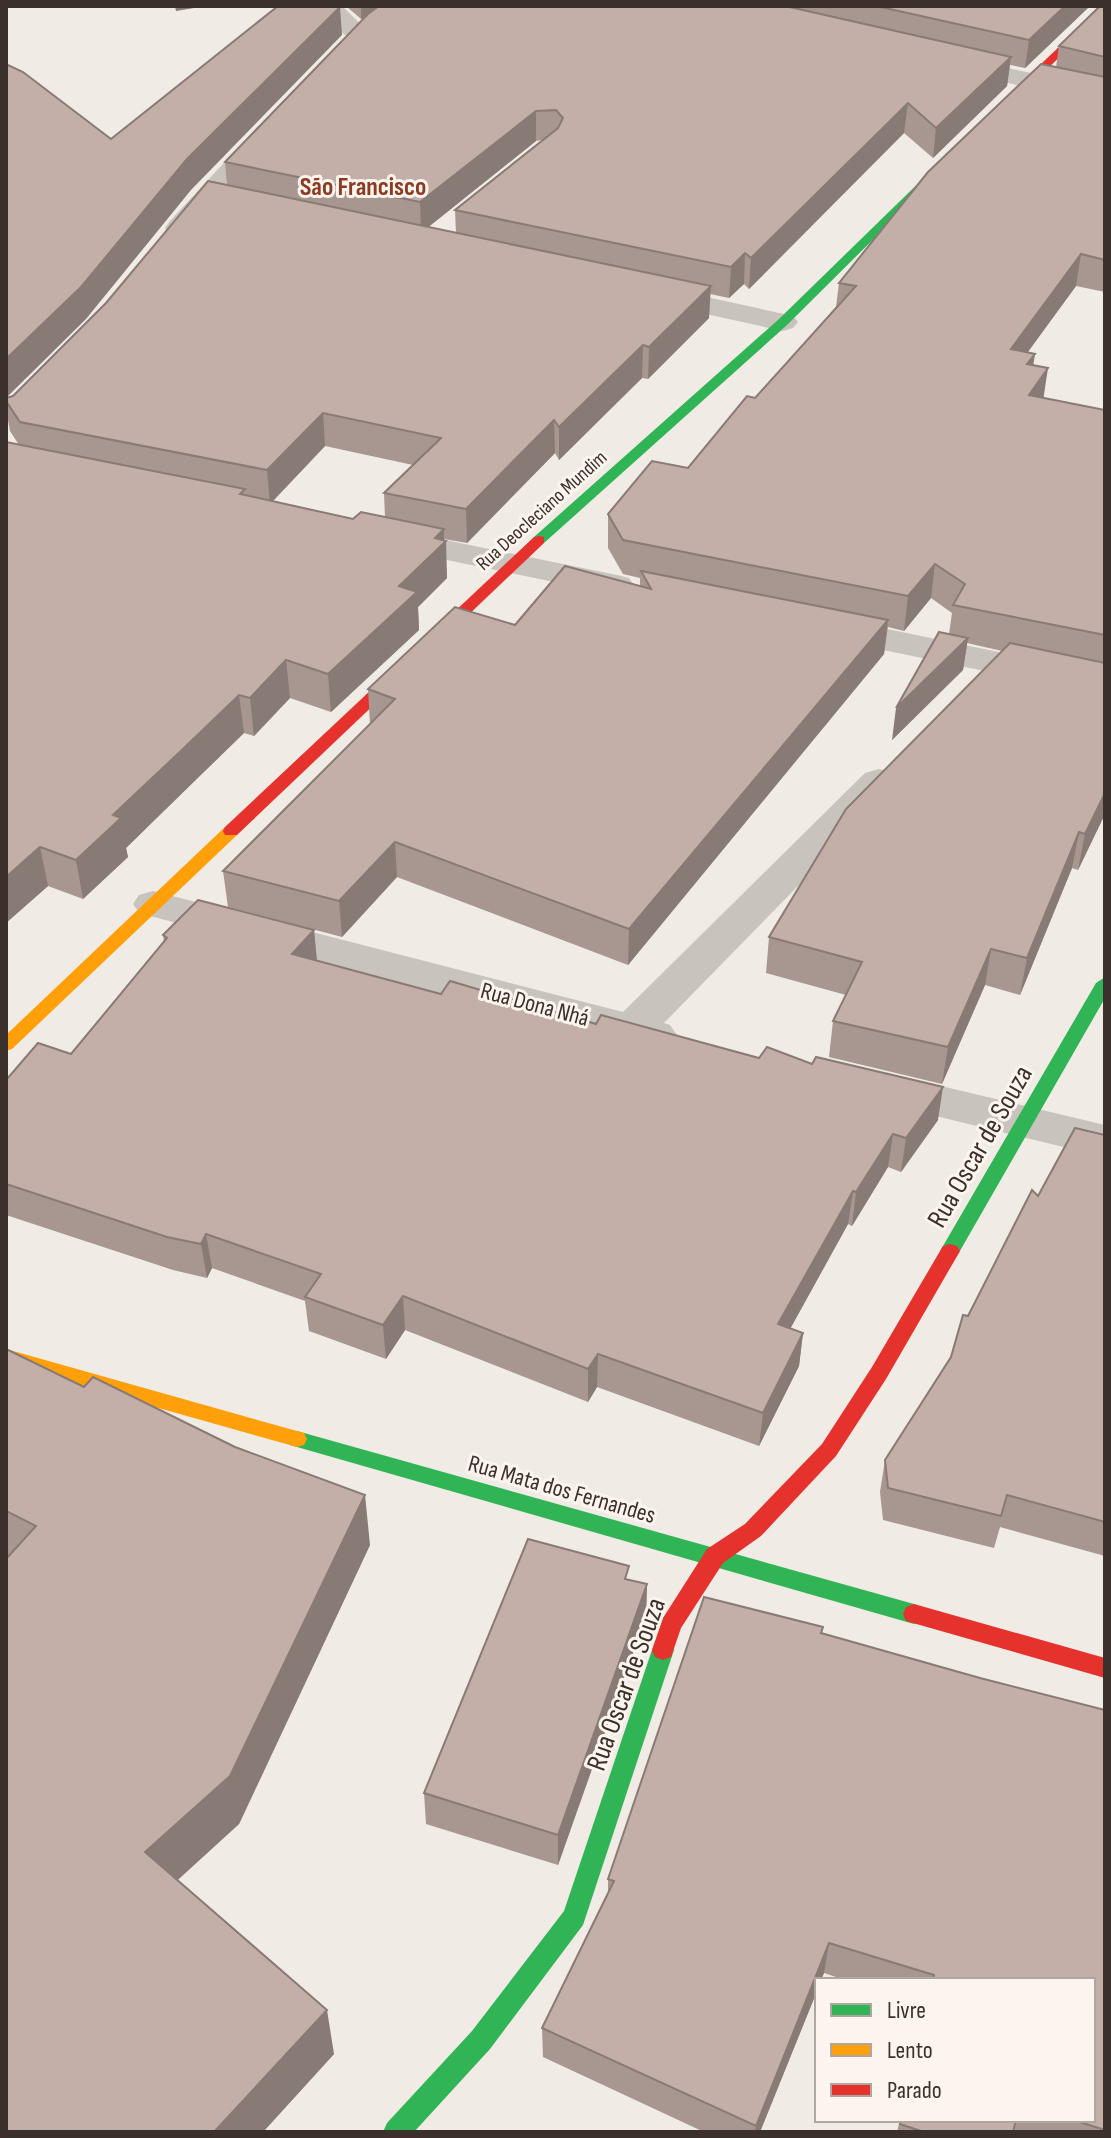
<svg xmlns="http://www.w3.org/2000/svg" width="1111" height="2138" font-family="'Sofia Sans Condensed',sans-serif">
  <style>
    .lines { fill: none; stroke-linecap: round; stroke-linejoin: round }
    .street { fill: #c9c3be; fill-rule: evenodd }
    .fast { fill: #30b455; fill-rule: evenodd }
    .slow { fill: #ff9f0a; fill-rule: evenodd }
    .jam { fill: #e5322d; fill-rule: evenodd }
    .wall { fill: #a89690; fill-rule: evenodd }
    .shaded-wall { fill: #887a75 }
    .building { fill: #c3afa7; stroke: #887a75; stroke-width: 2 }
    .labels { text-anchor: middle; stroke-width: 6; stroke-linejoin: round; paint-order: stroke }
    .far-street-label { font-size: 20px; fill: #3b302b; stroke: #fbf5ee }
    .street-label { font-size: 24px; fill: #3b302b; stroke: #fbf5ee }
    .far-district-label { font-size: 26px; font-weight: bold; fill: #8c3b22; stroke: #fbf5ee }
    .near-street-label { font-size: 28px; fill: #3b302b; stroke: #fbf5ee }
  </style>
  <rect width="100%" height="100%" fill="#f0ebe5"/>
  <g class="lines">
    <!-- street -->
    <g class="street">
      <path d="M316 6H342L372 35 368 40C349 45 327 21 316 6Z"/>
      <path d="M952 56 1105 89V105L943 68 940 63 943 58Z"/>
      <path d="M267 123 276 126 280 131 276 136 189 234 179 236 169 234 165 228 169 222 258 126Z"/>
      <path d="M652 285 793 316 798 322 793 328 783 331 642 300 638 294 642 288Z"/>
      <path d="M386 528 617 575 629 578 634 585 629 592 617 595 374 545 369 538 374 531Z"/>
      <path d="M829 617 1105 674V696L816 636 811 628 816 620Z"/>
      <path d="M879 769 893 773 898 781 893 789 664 1023 670 1025 677 1035 670 1045 655 1050 139 913 133 904 139 895 153 891 623 1012 865 773Z"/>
      <path d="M882 1072 1105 1125V1157L866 1099 860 1088 866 1077Z"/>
    </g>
    <!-- fast -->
    <g class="fast">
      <path d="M936 166 945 168 787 325 544 543H534V537L779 319Z"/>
      <path d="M1105 977V998L957 1256H943L940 1251 943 1246 1096 983Z"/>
      <path d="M297 1431 914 1604 922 1607 925 1614 922 1621 914 1624 297 1447 290 1445 287 1439 290 1433Z"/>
      <path d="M663 1640 671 1643 674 1650 583 1925 490 2049 414 2132H383L387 2123 472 2031 564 1911 652 1650 655 1643Z"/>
    </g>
    <!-- slow -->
    <g class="slow">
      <path d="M231 826 239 831 237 835 12 1049 6 1051V1035L225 827Z"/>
      <path d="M6 1349 297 1431 304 1433 307 1439 304 1445 297 1447 6 1365Z"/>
    </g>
    <!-- jam -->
    <g class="jam">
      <path d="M1102 6H1105V13L1007 108H999V104Z"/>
      <path d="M539 536 544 537V543L237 835H225L223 831 225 827 534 537Z"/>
      <path d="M950 1244 957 1246 960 1251 886 1379 836 1456 761 1536 723 1563 681 1628 671 1657 663 1660 655 1657 652 1650 663 1618 707 1549 745 1524 822 1444 872 1367 943 1246Z"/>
      <path d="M914 1604 1105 1658V1678L906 1621 903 1614 906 1607Z"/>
    </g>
  </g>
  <!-- wall -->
  <g class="wall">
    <path d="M346 6H1090L1025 68 1010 65 1007 86 933 158 904 133 749 289 744 284 729 298 710 294 709 318 648 379 642 378 559 460 555 453 467 543 444 539 447 578 418 607 419 630 331 712 290 698 254 736 244 733 190 785 126 848 128 857 83 899 48 886 6 923 19 445 10 431 6 409V398L13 396 227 185 225 162 368 15 361 19ZM542 140 455 210 456 233 428 227 536 141ZM325 446 413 465 384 493 385 517 353 519 272 502Z"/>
    <path d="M1105 6V292L1076 286 1027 353 1033 365 1044 398 1105 410V814L1078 870 1072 868 1020 995 985 985 942 1084 829 1057 833 1021 846 995 766 973 769 937 1002 651 967 643 963 670 892 740 949 634 952 613 931 598 904 631 888 627 884 654 628 965 397 877 342 937 228 907 223 871 370 724 368 689 515 625 640 586V578L623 574 608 548V514L688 468 755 398 836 307 839 283 1056 67 1059 46Z"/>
    <path d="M314 930 317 960 441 994 596 1024 938 1120 901 1172 888 1167 852 1226 848 1224 790 1329 803 1333 799 1366 759 1446 597 1387 588 1402 405 1330 386 1359 309 1331 305 1301 212 1268 207 1278 173 1270 6 1215V1080L71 1054 164 942 163 935Z"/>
    <path d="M1105 1135V1556L1000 1527 994 1548 883 1520 880 1492 885 1460 951 1357 968 1316 1038 1196Z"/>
    <path d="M6 1349 370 1545 239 1824 177 1880 334 2054 263 2132 9 1556 6 1554Z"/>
    <path d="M629 1580 647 1584 646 1616 558 1865 426 1824 424 1793Z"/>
    <path d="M823 1627 822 1633 980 1678 1105 1710V2132H897L900 2120H1093V1980H845L824 1973 821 1980H817V1991L760 2132H704L543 2057 542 2028 608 1893V1879Z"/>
  </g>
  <!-- shaded-wall -->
  <g class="shaded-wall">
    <path d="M175 6H206L176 11Z"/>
    <path d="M361 6H381L361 19Z"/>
    <path d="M1065 6H1090L1025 68 1029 40Z"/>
    <path d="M340 7 342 35 191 190 86 319 6 398V359L187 159Z"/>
    <path d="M1011 57 1007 86 933 158 936 128Z"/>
    <path d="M908 103 904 133 749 289 751 258Z"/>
    <path d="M536 111V141L421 233 420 202Z"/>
    <path d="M745 253 744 284 729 298 731 267Z"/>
    <path d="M1081 254 1076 286 1006 382 1011 349Z"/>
    <path d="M711 286 709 318 648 379 649 347Z"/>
    <path d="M643 345 642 378 559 460V427Z"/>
    <path d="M1035 354 1030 387 1027 364Z"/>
    <path d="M1048 368 1043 401 1029 395Z"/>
    <path d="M323 413 325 446 270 504 267 470Z"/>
    <path d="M554 420 555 453 467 543 466 509Z"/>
    <path d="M444 529V542L446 541 447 578 418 607 419 630 331 712 328 674 399 586 435 538Z"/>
    <path d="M935 564 931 598 904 631 908 596Z"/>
    <path d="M888 620 884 654 628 965 629 929Z"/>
    <path d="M968 638 963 670 892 740 896 708Z"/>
    <path d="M286 660 290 698 254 736 250 698Z"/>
    <path d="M239 695 244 733 126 848 128 857 83 899 76 860 113 815Z"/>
    <path d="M1105 793V814L1078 870 1085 834Z"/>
    <path d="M1079 832 1072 868 1020 995 1027 958Z"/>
    <path d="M395 842 397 877 342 937 339 901Z"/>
    <path d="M40 847 48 886 6 923V877Z"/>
    <path d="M314 930 317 963 292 954Z"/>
    <path d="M991 949 985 985 942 1084 948 1047Z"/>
    <path d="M943 1087 938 1120 901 1172 906 1138Z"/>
    <path d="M893 1134 888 1167 852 1226 856 1192Z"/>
    <path d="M853 1191 848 1224 774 1358 778 1324Z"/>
    <path d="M206 1234 212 1268 207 1278 201 1244Z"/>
    <path d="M403 1296 405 1330 386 1359 383 1325Z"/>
    <path d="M803 1333 799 1366 759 1446 763 1413Z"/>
    <path d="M598 1354 597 1387 588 1402V1369Z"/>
    <path d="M365 1495 370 1545 239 1824 157 1899 145 1852Z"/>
    <path d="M647 1584 646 1616 558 1865V1835Z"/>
    <path d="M829 1943 824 1973 821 1980H817V1991L760 2132H755L756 2126Z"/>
    <path d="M327 2010 334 2054 263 2132H214Z"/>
  </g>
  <!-- building -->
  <g class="building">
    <path d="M278 6 340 7 187 159 81 287 6 359V64L23 72 111 139Z"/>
    <path d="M379 6H785L1011 57 936 128 908 103 751 258 745 253 731 267 455 210 558 128 563 118 556 110 536 111 420 202 225 162 368 14Z"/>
    <path d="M876 6H1065L1029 40Z"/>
    <path d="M1100 6H1105V57L1059 46Z"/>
    <path d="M1041 64 1105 77V260L1081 254 1011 349 1035 354 1027 364 1048 368 1029 395 1105 410V635L953 605 965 584 935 564 908 596 623 540 608 514 652 461 688 468 747 396 755 398 856 286 839 283 928 172Z"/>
    <path d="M208 181 711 286 649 347 643 345 559 427 554 420 466 509 384 493 441 438 323 413 267 470 20 422 6 401V398L13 396 106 303Z"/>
    <path d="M6 442 245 489 240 494 353 519 361 512 444 529 435 538 446 541 399 586 417 592 328 674 286 660 250 698 239 695 185 747 113 815 121 818 76 860 40 847 6 877Z"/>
    <path d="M565 566 651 589 641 571 888 620 629 929 395 842 339 901 223 871 395 699 368 689 455 607 515 625Z"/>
    <path d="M939 632 968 638 896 708Z"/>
    <path d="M1010 643 1105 663V793L1085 834 1079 832 1027 958 991 949 948 1047 833 1021 862 962 769 937 846 809Z"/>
    <path d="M198 900 314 930 292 954 441 994 450 981 596 1024 601 1015 759 1058 767 1047 812 1064 816 1057 943 1087 906 1138 893 1134 856 1192 853 1191 778 1324 803 1333 763 1413 598 1354 588 1369 403 1296 383 1325 305 1297 321 1274 206 1234 201 1244 167 1237 6 1184V1080L38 1043 71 1054 167 938 163 935Z"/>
    <path d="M1075 1128 1105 1135V1522L1007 1495 1001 1516 888 1488 885 1460 951 1357 963 1315 968 1316 1032 1190 1038 1196Z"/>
    <path d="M6 1349 84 1387 93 1377 235 1447 365 1495 230 1776 145 1852 327 2010 214 2132H6V1559L36 1526 6 1511Z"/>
    <path d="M528 1539 629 1566 625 1579 647 1584 558 1835 424 1793Z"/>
    <path d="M704 1597 823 1627 821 1633 980 1678 1105 1710V2130L1073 2120H1093V1980H933L934 1975 829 1943 756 2126 542 2028 614 1881 608 1879Z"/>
    <path d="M901 2120H1016L1013 2132H924L900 2124Z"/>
  </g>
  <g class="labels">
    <!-- far-street labels -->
    <g class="far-street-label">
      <text transform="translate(541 510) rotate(-42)" y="7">Rua Deocleciano Mundim</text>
    </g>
    <!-- street labels -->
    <g class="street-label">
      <text transform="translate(535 1004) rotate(15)" y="8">Rua Dona Nhá</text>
      <text transform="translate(562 1489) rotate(16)" y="8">Rua Mata dos Fernandes</text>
    </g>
    <!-- far-district labels -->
    <g class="far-district-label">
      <text x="363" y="195">São Francisco</text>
    </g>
    <!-- near-street labels -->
    <g class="near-street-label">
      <text transform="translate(979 1146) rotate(-60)" y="10">Rua Oscar de Souza</text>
      <text transform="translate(625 1684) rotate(-70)" y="10">Rua Oscar de Souza</text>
    </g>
  </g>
  <!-- border -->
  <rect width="1111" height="2138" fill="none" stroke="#3b302b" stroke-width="16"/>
  <!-- legend -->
  <rect x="815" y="1978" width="280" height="144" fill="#fbf5ee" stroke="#aea6a0" stroke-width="2"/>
  <rect x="831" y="2004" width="40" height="12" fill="#30b455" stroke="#aea6a0" stroke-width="2"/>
  <text x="887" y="2018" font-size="24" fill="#3b302b">Livre</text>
  <rect x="831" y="2044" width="40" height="12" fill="#ff9f0a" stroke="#aea6a0" stroke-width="2"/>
  <text x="887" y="2058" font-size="24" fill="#3b302b">Lento</text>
  <rect x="831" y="2084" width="40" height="12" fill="#e5322d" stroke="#aea6a0" stroke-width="2"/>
  <text x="887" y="2098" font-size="24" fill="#3b302b">Parado</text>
</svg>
